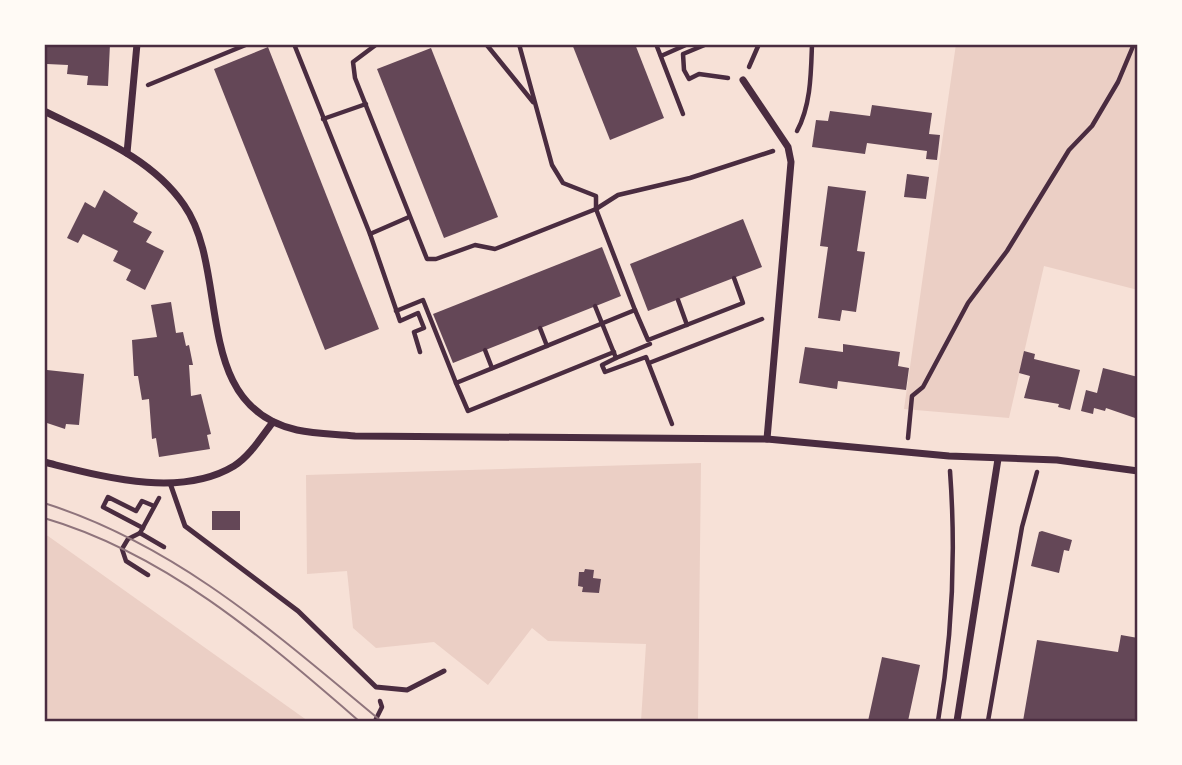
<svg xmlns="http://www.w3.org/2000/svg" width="1182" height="765" font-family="'Space Grotesk',sans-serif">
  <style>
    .green { fill: #ebcfc5 }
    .building { fill: #644757 }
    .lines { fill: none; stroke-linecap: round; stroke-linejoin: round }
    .path { stroke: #4a2c40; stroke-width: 4.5 }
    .service { stroke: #4a2c40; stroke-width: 5 }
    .minor { stroke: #4a2c40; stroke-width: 7 }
    .tram { stroke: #8f747c; stroke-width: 2 }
    .neatline { fill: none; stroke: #4a2c40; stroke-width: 2.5 }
  </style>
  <rect width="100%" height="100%" fill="#f7e1d7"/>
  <!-- green -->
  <g class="green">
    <path d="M956 44H1138V290L1044 266 1009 418 904 409Z"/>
    <path d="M701 463 698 721H641L646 644 548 641 532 628 488 685 434 642 376 648 353 628 347 571 307 574 306 475Z"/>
    <path d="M44 535 48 536 308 721H44Z"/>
  </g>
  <!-- building -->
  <g class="building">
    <path d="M44 44H110L108 86 87 85 88 76 67 74 68 65 47 64Z"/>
    <path d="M572 44H635L664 118 610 140Z"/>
    <path d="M268 47 379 329 325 350 214 69Z"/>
    <path d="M431 48 498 217 444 238 377 69Z"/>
    <path d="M872 105 932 113 929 134 940 135 937 160 926 159 927 151 867 143 865 154 812 147 816 120 828 121 830 111 870 116Z"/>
    <path d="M907 174 929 177 926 199 904 197Z"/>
    <path d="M828 186 866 191 857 251 865 252 856 312 842 310 840 321 818 318 828 247 820 246Z"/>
    <path d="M104 190 138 213 133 222 152 232 146 242 164 251 145 290 126 280 131 270 113 261 118 251 83 234 78 243 67 238 85 202 95 208Z"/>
    <path d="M743 219 762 267 648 311 630 264Z"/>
    <path d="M602 247 621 296 453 363 433 314Z"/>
    <path d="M171 302 176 333 183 332 186 346 189 345 193 365H189L191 396 201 394 211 434 207 435 210 449 159 457 156 438 152 439 149 399 142 400 138 376H134L132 340 157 337 151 305Z"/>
    <path d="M843 344 900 352 898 366 909 368 906 390 838 381 837 389 799 383 805 347 843 352Z"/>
    <path d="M1024 351 1035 354 1034 359 1080 370 1070 410 1058 407 1059 404 1024 398 1030 376 1019 373Z"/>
    <path d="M1103 368 1138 377V419L1106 408 1105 411 1094 408 1093 414 1081 411 1086 390 1097 393Z"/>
    <path d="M47 370 84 374 79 425 66 424 65 429 44 422Z"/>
    <rect x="212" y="511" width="28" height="19"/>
    <path d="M1042 531 1072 540 1069 551 1064 550 1059 573 1031 566 1039 532Z"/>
    <path d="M585 569 594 570 593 578 601 579 599 593 582 592 583 587 578 586 579 572H584Z"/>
    <path d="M1121 635 1138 638V721H1023L1037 640 1118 652Z"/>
    <path d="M882 657 920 665 908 721H868Z"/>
  </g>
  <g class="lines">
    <!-- path -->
    <g class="path">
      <path d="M294 44 370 234 400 321 418 313 424 328 414 332 420 352"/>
      <path d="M377 44 353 62 355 78 427 259H436L475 245 495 249 596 209 618 195 690 178 773 151"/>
      <path d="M486 44 533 102"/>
      <path d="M656 44 683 114"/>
      <path d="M707 44 683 54 684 70 689 79 699 74 728 78"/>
      <path d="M661 56 688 44"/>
      <path d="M749 67 759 44"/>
      <path d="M148 85 248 44"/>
      <path d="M323 119 366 104"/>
      <path d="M797 131C811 105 811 73 812 44"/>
      <path d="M370 234 409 217"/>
      <path d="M678 300 687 325"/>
      <path d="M595 306 616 358 650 344"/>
      <path d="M635 310 648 340 743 303 734 278"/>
      <path d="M396 311 423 300 456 383 635 310 596 209V196L563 183 552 165 519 44"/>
      <path d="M540 328 547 346"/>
      <path d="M485 350 492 368"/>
      <path d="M616 358 602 365 605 372 646 357 672 424"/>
      <path d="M649 363 762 319"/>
      <path d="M456 383 468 411 614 352"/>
      <path d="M908 438 912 396 923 387 968 303 1007 251 1069 150 1092 126 1118 82 1134 44"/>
      <path d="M143 528 103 507 108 497 136 511 142 501 154 506"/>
      <path d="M140 533 164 547"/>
      <path d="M148 575 126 561 122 549 128 539 140 533 159 498"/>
      <path d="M375 721 382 707 380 701"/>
      <path d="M938 721C952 640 956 553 950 471"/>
      <path d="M988 721 1022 527 1037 472"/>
    </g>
    <!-- service -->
    <path class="service" d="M170 483 185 526 298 611 376 687 407 690 444 671"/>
    <!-- minor -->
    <g class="minor">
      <path d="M743 80 788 147 791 162 767 439"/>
      <path d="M44 111C94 136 151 157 184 205 231 272 190 406 297 430 316 434 336 434 355 436L767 439 949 456 1057 460 1138 471"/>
      <path d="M127 153 137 44"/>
      <path d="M44 462C101 476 179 499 234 466 250 456 262 436 273 422"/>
      <path d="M957 721 998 459"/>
    </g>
    <!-- tram -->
    <g class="tram">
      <path d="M44 503C177 545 276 634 381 721"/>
      <path d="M44 518C167 554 264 639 359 721"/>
    </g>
  </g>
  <!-- border -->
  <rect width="1182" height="765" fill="none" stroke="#fffaf5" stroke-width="91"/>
  <rect x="46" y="46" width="1090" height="674" class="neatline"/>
</svg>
